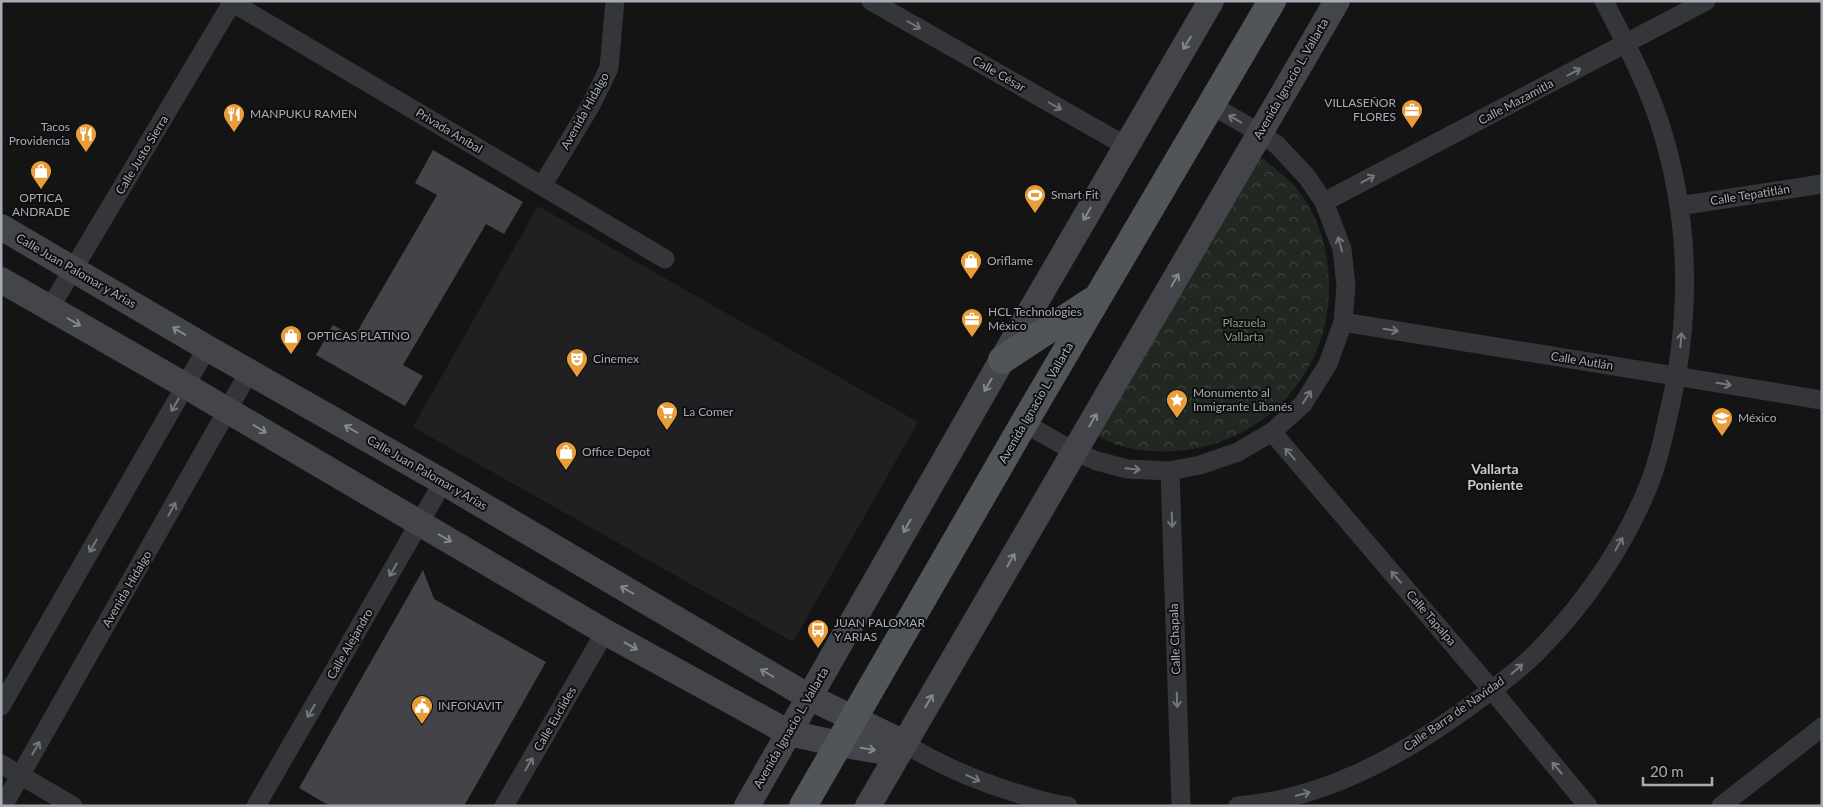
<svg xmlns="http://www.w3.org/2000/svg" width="1823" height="807" font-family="Lato,sans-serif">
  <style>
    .built { fill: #202022 }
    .park { fill: url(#park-crowns) }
    .building { fill: #434448 }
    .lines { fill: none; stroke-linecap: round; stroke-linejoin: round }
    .street { stroke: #35363a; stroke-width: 19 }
    .secondary { stroke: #43454a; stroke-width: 26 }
    .primary { stroke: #515459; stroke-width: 28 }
    .oneway { stroke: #73777e }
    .oneway2 { stroke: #838890 }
    .labels { text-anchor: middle; stroke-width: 4; stroke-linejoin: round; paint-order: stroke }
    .street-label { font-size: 12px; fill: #a6acb5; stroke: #0f0f10 }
    .poi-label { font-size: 12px; fill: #a6acb5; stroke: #0f0f10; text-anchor: start }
    .park-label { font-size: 12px; fill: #7f9f7e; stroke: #0f0f10 }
    .neighbourhood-label { font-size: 14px; font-weight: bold; fill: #c7cbd1; stroke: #0f0f10 }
  </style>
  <defs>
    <pattern id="park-crowns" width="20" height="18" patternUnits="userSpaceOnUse" patternTransform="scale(1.25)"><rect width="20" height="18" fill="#202821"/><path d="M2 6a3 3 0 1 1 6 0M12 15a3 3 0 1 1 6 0" fill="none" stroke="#3d443f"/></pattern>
  </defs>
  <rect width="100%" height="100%" fill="#141415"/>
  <!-- built -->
  <path class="built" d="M538 206 918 422 793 642 413 427Z"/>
  <!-- park -->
  <path class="park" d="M1259 159H1263C1274 168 1287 177 1297 189 1315 211 1326 241 1328 269 1339 374 1255 458 1151 451 1136 450 1107 445 1097 434Z"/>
  <!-- building -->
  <g class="building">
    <path d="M433 150 523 202 504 234 486 224 403 365 423 376 405 406 316 355 333 325 354 337 437 195 415 183Z"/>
    <path d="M423 570 434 599 546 662 464 806H330L299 788Z"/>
  </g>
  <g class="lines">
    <!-- street -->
    <g class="street">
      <path d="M230 1 665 259"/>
      <path d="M871 1 1126 146"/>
      <path d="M542 186 591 105 609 68 615 1"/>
      <path d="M1324 202 1706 1"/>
      <path d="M1679 206 1822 184"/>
      <path d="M50 308 233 1"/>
      <path d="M1343 322 1822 400"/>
      <path d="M1024 423 1075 452 1097 461 1127 469 1170 471 1200 465 1238 452 1272 432 1303 404 1328 364 1343 322 1346 286 1342 249 1324 202 1307 177 1277 145 1260 133 1211 105"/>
      <path d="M1272 432 1492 690 1588 806"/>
      <path d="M1170 471 1181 806"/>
      <path d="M1 706 207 348"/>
      <path d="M904 743C939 765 977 781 1016 793 1034 798 1050 804 1068 806"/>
      <path d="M1 764 73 806"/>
      <path d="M3 806 249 372"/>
      <path d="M256 806 443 482"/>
      <path d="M504 806 605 632"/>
      <path d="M1238 806C1321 799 1396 759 1463 711 1489 692 1518 672 1540 649 1585 603 1624 546 1648 487 1657 465 1663 440 1668 416 1692 317 1691 219 1659 121 1645 79 1624 40 1604 1"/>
      <path d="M1721 806 1822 727"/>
    </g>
    <!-- secondary -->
    <g class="secondary">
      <path d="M1 227 207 348 443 482 809 697 904 743"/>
      <path d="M1 280 186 386 605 632 789 733 839 744 898 754"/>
      <path d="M747 806 1002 360 1211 1"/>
      <path d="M868 806 1337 1"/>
    </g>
    <!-- primary -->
    <g class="primary">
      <path d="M1002 360 1092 301"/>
      <path d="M803 806 1024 423 1272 1"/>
    </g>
  </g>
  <!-- one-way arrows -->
  <defs><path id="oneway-shaft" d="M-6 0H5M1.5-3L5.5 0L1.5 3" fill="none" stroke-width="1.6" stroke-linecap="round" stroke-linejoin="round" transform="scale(1.25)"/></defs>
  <g class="oneway">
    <use href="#oneway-shaft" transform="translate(914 25) rotate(30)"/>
    <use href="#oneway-shaft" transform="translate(1574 72) rotate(-28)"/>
    <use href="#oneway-shaft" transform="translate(1055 106) rotate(30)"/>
    <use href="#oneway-shaft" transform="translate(1235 119) rotate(-151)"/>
    <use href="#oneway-shaft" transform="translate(1368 179) rotate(-28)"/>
    <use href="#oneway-shaft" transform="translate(1340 244) rotate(-106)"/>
    <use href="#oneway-shaft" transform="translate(1391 330) rotate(9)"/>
    <use href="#oneway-shaft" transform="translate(1681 340) rotate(-84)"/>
    <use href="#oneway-shaft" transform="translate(1724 384) rotate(9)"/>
    <use href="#oneway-shaft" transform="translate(1307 397) rotate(-57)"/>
    <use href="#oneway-shaft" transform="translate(175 405) rotate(120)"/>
    <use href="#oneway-shaft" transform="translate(1290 454) rotate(-131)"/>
    <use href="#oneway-shaft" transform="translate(1133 469) rotate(6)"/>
    <use href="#oneway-shaft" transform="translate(172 509) rotate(-61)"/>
    <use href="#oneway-shaft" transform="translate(1172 520) rotate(88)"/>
    <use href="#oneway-shaft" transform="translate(1619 544) rotate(-61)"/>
    <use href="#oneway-shaft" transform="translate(93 546) rotate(120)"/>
    <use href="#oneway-shaft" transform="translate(393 570) rotate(120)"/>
    <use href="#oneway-shaft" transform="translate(1396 577) rotate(-131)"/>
    <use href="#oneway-shaft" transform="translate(1517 669) rotate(-41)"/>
    <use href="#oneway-shaft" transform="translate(1177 700) rotate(88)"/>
    <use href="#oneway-shaft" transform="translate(311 711) rotate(120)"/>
    <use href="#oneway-shaft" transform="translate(36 748) rotate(-60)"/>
    <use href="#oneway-shaft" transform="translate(529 764) rotate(-60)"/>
    <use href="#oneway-shaft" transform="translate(1557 768) rotate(-130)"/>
    <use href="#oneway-shaft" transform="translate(973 778) rotate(24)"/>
    <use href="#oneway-shaft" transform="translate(1303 794) rotate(-14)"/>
  </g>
  <g class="oneway2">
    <use href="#oneway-shaft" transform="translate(1187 43) rotate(121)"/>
    <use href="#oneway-shaft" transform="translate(1087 214) rotate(120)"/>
    <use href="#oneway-shaft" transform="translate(1175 280) rotate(-60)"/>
    <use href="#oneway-shaft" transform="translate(74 322) rotate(30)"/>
    <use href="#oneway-shaft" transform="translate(179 331) rotate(-149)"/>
    <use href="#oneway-shaft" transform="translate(988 385) rotate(120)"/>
    <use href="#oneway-shaft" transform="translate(1093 420) rotate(-60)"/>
    <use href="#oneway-shaft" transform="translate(260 429) rotate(31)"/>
    <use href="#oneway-shaft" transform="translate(351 429) rotate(-150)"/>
    <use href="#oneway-shaft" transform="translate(907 526) rotate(119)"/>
    <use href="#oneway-shaft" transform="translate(445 538) rotate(30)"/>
    <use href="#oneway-shaft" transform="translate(1011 560) rotate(-60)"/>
    <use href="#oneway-shaft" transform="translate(627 590) rotate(-150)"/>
    <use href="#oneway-shaft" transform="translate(631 646) rotate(29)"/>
    <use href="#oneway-shaft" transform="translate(767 673) rotate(-150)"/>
    <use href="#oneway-shaft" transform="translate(929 701) rotate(-60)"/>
    <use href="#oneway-shaft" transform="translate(868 749) rotate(9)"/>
  </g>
  <!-- icons -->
  <defs>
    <g id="office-pin" transform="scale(1.125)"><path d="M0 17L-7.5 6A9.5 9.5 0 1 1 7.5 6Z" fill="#e89d39" stroke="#0f0f10"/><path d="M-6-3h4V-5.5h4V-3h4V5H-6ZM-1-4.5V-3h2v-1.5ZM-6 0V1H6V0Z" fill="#fff"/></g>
    <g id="restaurant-pin" transform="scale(1.125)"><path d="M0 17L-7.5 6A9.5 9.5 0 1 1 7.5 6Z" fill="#e89d39" stroke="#0f0f10"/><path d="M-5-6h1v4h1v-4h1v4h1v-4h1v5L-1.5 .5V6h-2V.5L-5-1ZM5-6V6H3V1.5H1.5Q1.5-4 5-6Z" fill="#fff"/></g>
    <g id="shop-pin" transform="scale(1.125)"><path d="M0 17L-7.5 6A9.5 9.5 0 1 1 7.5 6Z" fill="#e89d39" stroke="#0f0f10"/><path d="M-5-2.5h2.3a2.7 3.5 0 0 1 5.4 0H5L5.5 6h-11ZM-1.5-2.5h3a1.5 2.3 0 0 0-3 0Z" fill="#fff"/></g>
    <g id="stadium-pin" transform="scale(1.125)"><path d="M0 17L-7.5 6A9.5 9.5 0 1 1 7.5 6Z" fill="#e89d39" stroke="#0f0f10"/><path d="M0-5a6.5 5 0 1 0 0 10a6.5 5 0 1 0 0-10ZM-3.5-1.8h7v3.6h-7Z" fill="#fff"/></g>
    <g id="theatre-pin" transform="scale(1.125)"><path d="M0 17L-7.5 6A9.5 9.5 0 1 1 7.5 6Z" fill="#e89d39" stroke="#0f0f10"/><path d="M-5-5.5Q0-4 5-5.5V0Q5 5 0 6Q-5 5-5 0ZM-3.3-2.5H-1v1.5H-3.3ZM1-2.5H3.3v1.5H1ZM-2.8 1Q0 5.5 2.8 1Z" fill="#fff"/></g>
    <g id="sight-pin" transform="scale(1.125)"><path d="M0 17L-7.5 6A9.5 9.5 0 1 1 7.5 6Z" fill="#e89d39" stroke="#0f0f10"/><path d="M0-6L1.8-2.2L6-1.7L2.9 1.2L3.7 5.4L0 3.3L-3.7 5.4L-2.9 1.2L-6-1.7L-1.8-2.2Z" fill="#fff"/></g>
    <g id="supermarket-pin" transform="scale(1.125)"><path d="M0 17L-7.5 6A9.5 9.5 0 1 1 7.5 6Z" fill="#e89d39" stroke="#0f0f10"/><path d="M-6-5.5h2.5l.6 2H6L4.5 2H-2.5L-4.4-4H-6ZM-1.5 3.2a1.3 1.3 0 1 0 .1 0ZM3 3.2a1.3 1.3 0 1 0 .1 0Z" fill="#fff"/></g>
    <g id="school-pin" transform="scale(1.125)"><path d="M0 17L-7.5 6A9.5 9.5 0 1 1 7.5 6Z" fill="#e89d39" stroke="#0f0f10"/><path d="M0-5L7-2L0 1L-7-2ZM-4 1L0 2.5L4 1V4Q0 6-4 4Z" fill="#fff"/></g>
    <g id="bus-pin" transform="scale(1.125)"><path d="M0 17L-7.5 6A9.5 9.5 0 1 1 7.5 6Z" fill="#e89d39" stroke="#0f0f10"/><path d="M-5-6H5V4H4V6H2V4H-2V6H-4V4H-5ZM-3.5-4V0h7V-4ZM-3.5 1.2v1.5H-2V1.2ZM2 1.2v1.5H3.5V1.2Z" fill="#fff"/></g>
    <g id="civic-pin" transform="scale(1.125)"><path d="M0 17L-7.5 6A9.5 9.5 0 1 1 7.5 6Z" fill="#e89d39" stroke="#0f0f10"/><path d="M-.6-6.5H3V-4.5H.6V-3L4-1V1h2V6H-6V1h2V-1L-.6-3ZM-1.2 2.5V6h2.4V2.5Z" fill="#fff"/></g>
  </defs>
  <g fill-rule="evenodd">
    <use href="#office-pin" x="1412" y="110"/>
    <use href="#restaurant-pin" x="234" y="114"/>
    <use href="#restaurant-pin" x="86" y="134"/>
    <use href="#shop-pin" x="41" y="171"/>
    <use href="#stadium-pin" x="1035" y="195"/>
    <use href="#shop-pin" x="971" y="261"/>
    <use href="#office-pin" x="972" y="319"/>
    <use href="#shop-pin" x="291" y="336"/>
    <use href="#theatre-pin" x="577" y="359"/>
    <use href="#sight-pin" x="1177" y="400"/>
    <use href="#supermarket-pin" x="667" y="412"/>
    <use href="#school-pin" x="1722" y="418"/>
    <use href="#shop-pin" x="566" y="452"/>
    <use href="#bus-pin" x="818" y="630"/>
    <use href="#civic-pin" x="422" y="706"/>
  </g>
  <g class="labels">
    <!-- street labels -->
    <g class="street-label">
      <text transform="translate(999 74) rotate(30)" y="4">Calle César</text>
      <text transform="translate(1291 79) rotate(-60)" y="4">Avenida Ignacio L. Vallarta</text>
      <text transform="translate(1516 102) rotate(-28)" y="4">Calle Mazamitla</text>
      <text transform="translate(585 111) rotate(-61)" y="4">Avenida Hidalgo</text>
      <text transform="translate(449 131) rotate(31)" y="4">Privada Aníbal</text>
      <text transform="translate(142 155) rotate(-59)" y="4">Calle Justo Sierra</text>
      <text transform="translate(1750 195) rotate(-9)" y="4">Calle Tepatitlán</text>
      <text transform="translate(76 271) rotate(30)" y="4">Calle Juan Palomar y Arias</text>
      <text transform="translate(1582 361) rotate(9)" y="4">Calle Autlán</text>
      <text transform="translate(1036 403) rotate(-60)" y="4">Avenida Ignacio L. Vallarta</text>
      <text transform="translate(427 473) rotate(30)" y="4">Calle Juan Palomar y Arias</text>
      <text transform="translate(127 589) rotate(-60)" y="4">Avenida Hidalgo</text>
      <text transform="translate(1431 618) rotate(49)" y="4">Calle Tapalpa</text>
      <text transform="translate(1175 639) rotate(-92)" y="4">Calle Chapala</text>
      <text transform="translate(350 644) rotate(-60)" y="4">Calle Alejandro</text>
      <text transform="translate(1454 714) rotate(-35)" y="4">Calle Barra de Navidad</text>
      <text transform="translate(555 719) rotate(-60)" y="4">Calle Euclides</text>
      <text transform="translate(791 728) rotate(-60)" y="4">Avenida Ignacio L. Vallarta</text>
    </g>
    <!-- poi labels -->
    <g class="poi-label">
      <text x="1396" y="107" text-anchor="end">VILLASEÑOR<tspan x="1396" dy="14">FLORES</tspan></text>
      <text x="250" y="118">MANPUKU RAMEN</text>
      <text x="70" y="131" text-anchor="end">Tacos<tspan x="70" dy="14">Providencia</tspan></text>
      <text x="1051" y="199">Smart Fit</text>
      <text x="41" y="202" text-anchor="middle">OPTICA<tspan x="41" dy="14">ANDRADE</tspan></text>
      <text x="987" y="265">Oriflame</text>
      <text x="988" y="316">HCL Technologies<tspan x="988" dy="14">México</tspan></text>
      <text x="307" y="340">OPTICAS PLATINO</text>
      <text x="593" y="363">Cinemex</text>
      <text x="1193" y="397">Monumento al<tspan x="1193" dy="14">Inmigrante Libanés</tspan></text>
      <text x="683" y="416">La Comer</text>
      <text x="1738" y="422">México</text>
      <text x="582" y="456">Office Depot</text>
      <text x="834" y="627">JUAN PALOMAR<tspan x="834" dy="14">Y ARIAS</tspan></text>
      <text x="438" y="710">INFONAVIT</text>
    </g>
    <!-- park labels -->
    <g class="park-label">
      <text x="1244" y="327">Plazuela<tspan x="1244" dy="14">Vallarta</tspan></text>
    </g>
    <!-- neighbourhood labels -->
    <g class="neighbourhood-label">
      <text x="1495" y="474">Vallarta<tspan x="1495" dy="16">Poniente</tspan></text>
    </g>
  </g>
  <!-- border -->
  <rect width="1823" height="807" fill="none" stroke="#a6acb5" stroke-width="5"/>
  <!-- scale -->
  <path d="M1643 777v8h69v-8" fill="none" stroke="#a6acb5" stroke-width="2.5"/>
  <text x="1650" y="777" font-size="15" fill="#a6acb5" stroke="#0f0f10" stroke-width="4" paint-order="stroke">20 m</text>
</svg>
